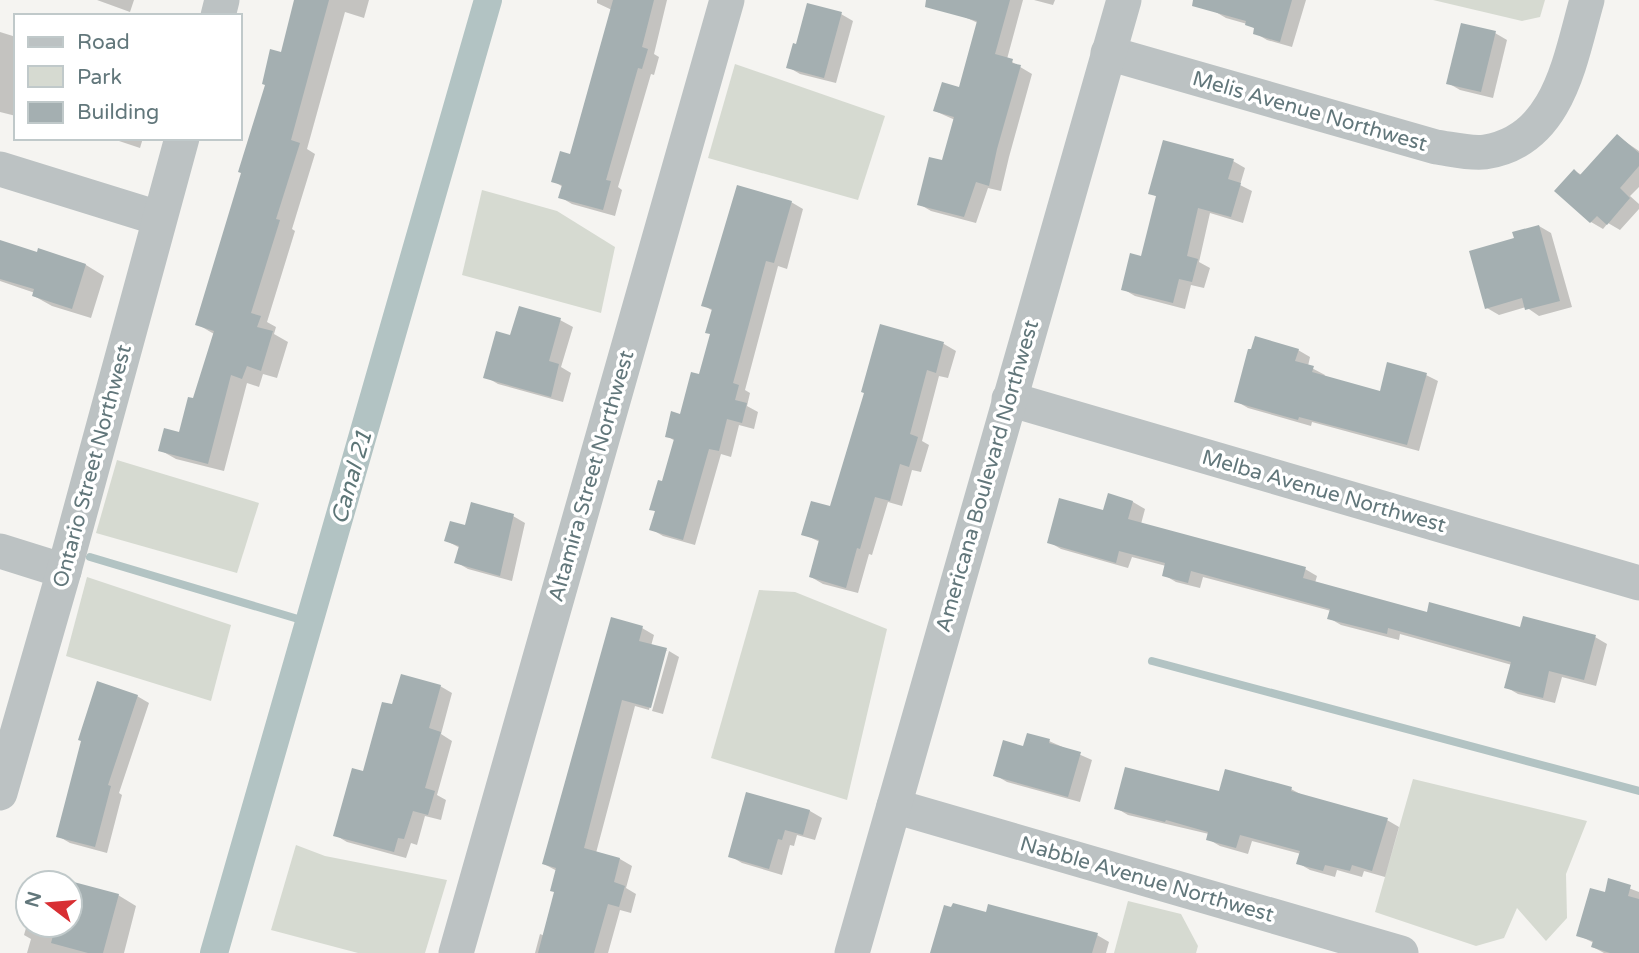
<svg xmlns="http://www.w3.org/2000/svg" width="1639" height="953" font-family="'Varela Round',sans-serif">
  <style>
    .green { fill: #d6dad1 }
    .shadow { fill: #0003 }
    .lines { fill: none; stroke-linecap: round; stroke-linejoin: round }
    .stream { stroke: #b2c3c3; stroke-width: 8 }
    .canal { stroke: #b2c3c3; stroke-width: 28 }
    .building { fill: #a4afb1 }
    .minor { stroke: #bcc2c3; stroke-width: 35 }
    .labels { text-anchor: middle; stroke-width: 7; stroke-linejoin: round; paint-order: stroke }
    .street-label { font-size: 21px; fill: #62777b; stroke: #fff }
    .water-label { font-size: 23px; font-style: italic; fill: #5d7677; stroke: #fff }
  </style>
  <rect width="100%" height="100%" fill="#f5f4f1"/>
  <!-- green -->
  <g class="green">
    <path d="M1433 0H1545L1540 17 1522 21Z"/>
    <path d="M735 64 885 116 858 200 708 158Z"/>
    <path d="M482 190 557 211 615 247 601 313 462 275Z"/>
    <path d="M117 460 259 503 237 573 96 533Z"/>
    <path d="M87 577 231 625 211 701 66 656Z"/>
    <path d="M759 590 795 592 887 629 847 800 711 758Z"/>
    <path d="M1413 779 1587 821 1566 874 1567 918 1546 941 1517 908 1504 938 1476 946 1375 912Z"/>
    <path d="M296 845 325 856 447 880 425 953H358L271 930Z"/>
    <path d="M1128 901 1181 914 1198 946 1196 953H1114Z"/>
  </g>
  <!-- shadow -->
  <g class="shadow">
    <path d="M97 0H134L130 12Z"/>
    <path d="M296 0H369L364 18 345 12 307 149 315 154 292 229 295 231 267 322 276 327 274 334 288 342 277 378 263 374 259 387 247 383 224 471 176 459 160 450 180 435 195 400 214 334 197 324 282 54Z"/>
    <path d="M597 0H667L654 54 659 57 654 75 651 74 618 187 622 190 615 216 572 204 560 197 563 187 553 181 571 157 612 10 597 3Z"/>
    <path d="M957 0H1023L1007 59 1032 74 1009 157 1001 191 988 188 976 223 931 211 919 204 944 163 955 120 935 111 960 89 978 23 958 14Z"/>
    <path d="M1034 0H1055L1053 5Z"/>
    <path d="M1217 0H1306L1292 47 1267 40 1255 33 1256 29 1247 24 1226 18 1214 11Z"/>
    <path d="M841 14 853 21 836 83 800 74 788 67 797 46Z"/>
    <path d="M0 32 16 37V116L0 112Z"/>
    <path d="M1495 33 1507 40 1493 98 1460 90 1448 83Z"/>
    <path d="M1617 136 1639 151V187L1630 196 1639 204V209L1620 230 1608 223 1603 229 1591 222 1557 191 1574 171 1582 175Z"/>
    <path d="M110 138H143L140 148Z"/>
    <path d="M1233 161 1245 168 1240 185 1252 191 1243 223 1210 213 1199 262 1210 268 1204 288 1191 285 1185 309 1135 296 1123 289 1142 258 1158 197 1150 193Z"/>
    <path d="M791 202 803 209 787 269 778 266 745 390 750 393 747 406 758 412 754 429 739 425 731 457 721 454 695 545 663 536 651 529 656 512 652 509 663 483 675 441 667 436 681 416 700 376 712 335 713 311 703 305Z"/>
    <path d="M1539 226 1551 233 1572 307 1539 316 1526 307 1499 315 1487 308 1516 239Z"/>
    <path d="M0 242 38 254 39 251 86 265 104 276 91 318 52 306 34 296 35 293 0 281Z"/>
    <path d="M560 320 573 327 561 367 571 373 563 402 498 384 486 377 512 337Z"/>
    <path d="M882 326 944 344 956 351 948 378 939 376 922 441 929 445 921 472 912 470 902 506 888 502 872 555 869 554 858 593 823 584 811 577 820 542 803 534 832 508 865 393Z"/>
    <path d="M1298 350 1310 357 1308 366 1325 375 1324 377 1381 393 1426 375 1438 381 1419 451 1312 422 1311 426 1248 408 1236 401Z"/>
    <path d="M1109 496 1133 502 1145 509 1141 524 1305 569 1317 576 1315 583 1428 614 1521 629 1595 637 1607 644 1596 686 1562 677 1555 703 1518 694 1506 687 1512 665 1400 634 1399 640 1341 625 1329 618 1331 611 1203 577 1200 588 1176 582 1164 575 1166 566 1132 557 1128 568 1061 549 1049 542 1104 513Z"/>
    <path d="M513 516 525 523 512 581 468 569 456 562 460 548 447 541 466 527Z"/>
    <path d="M642 628 654 635 651 646 668 651H665L649 710 635 706 596 853 620 859 632 866 626 888 636 894 631 913 620 910 608 953H535L540 934 545 936 555 892 557 871 544 864Z"/>
    <path d="M669 651 679 657 663 714 652 711Z"/>
    <path d="M440 686 452 693 441 734 452 741 437 795 446 800 441 820 425 816 417 845 411 843 406 858 347 842 335 835 394 706Z"/>
    <path d="M137 696 149 703 119 793 122 795 107 853 70 843 58 836Z"/>
    <path d="M1049 741 1092 760 1080 802 1007 782 995 775 1025 748Z"/>
    <path d="M1291 789 1304 796 1387 820 1399 827 1385 877 1364 871 1362 877 1337 870 1335 877 1310 870 1298 863 1301 854 1252 841 1248 854 1220 846 1208 839 1209 834 1128 815 1116 808 1220 793Z"/>
    <path d="M748 794 810 811 822 818 815 840 797 835 794 846 790 845 782 875 742 863 730 856Z"/>
    <path d="M1610 881 1639 892V953H1604L1593 947 1594 943 1578 935 1606 894Z"/>
    <path d="M69 883 118 895 136 906 124 953H27L31 939 24 935 28 921V925H70Z"/>
    <path d="M952 910 1097 935 1109 942 1106 953H932Z"/>
  </g>
  <g class="lines">
    <!-- stream -->
    <g class="stream">
      <path d="M90 557 298 619 307 627"/>
      <path d="M1152 661 1639 791"/>
    </g>
    <!-- canal -->
    <path class="canal" d="M214 953 488 0"/>
  </g>
  <!-- building -->
  <g class="building">
    <path d="M294 0H329L291 140 300 143 276 219 280 220 251 313 261 316 257 327 273 331 261 371 247 366 242 379 231 375 208 464 158 451 164 428 179 432 188 397 193 398 214 331 195 325 241 173 238 172 265 85 262 84 270 49 281 52Z"/>
    <path d="M613 0H654L642 47 648 49 642 69 638 68 606 180 611 181 603 210 558 198 562 185 551 182 560 151 570 154Z"/>
    <path d="M926 0H1010L995 54 1013 59 1012 63 1021 65 997 149 989 186 976 182 964 217 917 205 929 157 942 160 954 117 933 111 942 82 959 87 977 21 925 7Z"/>
    <path d="M1193 0H1292L1280 42 1253 34 1254 28 1245 25 1246 21 1192 6Z"/>
    <path d="M807 3 842 12 824 78 786 68 793 43 796 44Z"/>
    <path d="M1461 23 1496 31 1481 92 1446 84Z"/>
    <path d="M1617 134 1639 153V166L1620 188 1630 198 1607 225 1597 216 1590 223 1554 191 1574 169 1580 175Z"/>
    <path d="M1163 140 1234 159 1228 179 1241 183 1231 217 1198 208 1187 256 1198 259 1192 282 1179 279 1173 303 1121 290 1130 253 1141 256 1156 196 1148 194Z"/>
    <path d="M737 185 792 201 774 263 766 261 733 383 739 385 735 400 747 403 742 423 727 419 719 451 709 449 683 540 649 530 655 511 649 510 658 480 662 481 674 439 665 437 671 411 680 414 691 372 699 374 710 334 705 333 712 309 701 306Z"/>
    <path d="M1539 225 1560 301 1525 310 1522 298 1485 309 1469 251 1514 238 1512 232Z"/>
    <path d="M0 240 37 252 38 248 86 264 72 309 32 296 34 289 0 279Z"/>
    <path d="M519 306 561 318 549 361 559 364 551 397 483 378 496 331 510 335Z"/>
    <path d="M880 324 944 342 936 373 927 370 910 434 918 437 909 467 900 464 890 501 875 497 860 549 857 548 846 588 809 577 819 540 801 535 811 501 830 506 864 393 861 392Z"/>
    <path d="M1255 336 1299 349 1295 361 1314 366 1312 372 1380 391 1387 362 1427 373 1407 445 1299 417 1298 420 1234 402 1248 349H1251Z"/>
    <path d="M1108 493 1133 501 1128 519 1306 567 1303 578 1427 612 1429 602 1520 627 1523 616 1596 635 1584 680 1549 671 1543 698 1504 688 1511 662 1388 628 1387 634 1327 619 1330 609 1191 571 1188 583 1162 576 1165 563 1119 551 1116 563 1047 543 1059 498 1103 510Z"/>
    <path d="M471 502 514 514 500 576 454 563 459 546 444 541 450 521 465 525Z"/>
    <path d="M611 617 643 626 639 641 667 648 651 708 622 700 584 848 620 858 614 882 625 886 619 907 608 904 594 953H538L554 892 550 891 556 868 542 864Z"/>
    <path d="M401 674 441 685 429 728 441 732 425 788 435 791 428 815 413 811 404 839 398 838 394 852 333 836 352 768 363 771 382 702 392 704Z"/>
    <path d="M97 681 138 695 108 785 111 786 95 847 56 837 81 741 78 740Z"/>
    <path d="M1027 733 1050 739 1049 743 1081 752 1068 797 993 776 1003 740 1023 746Z"/>
    <path d="M1125 767 1219 791 1225 769 1292 787 1291 791 1388 818 1372 871 1352 865 1350 871 1325 865 1323 871 1296 864 1300 851 1240 835 1236 848 1206 840 1208 832 1166 820 1165 822 1114 809Z"/>
    <path d="M746 792 810 810 803 835 785 830 782 840 778 839 769 869 728 857Z"/>
    <path d="M1608 878 1631 885 1628 896 1639 899V953H1610L1591 947 1593 941 1576 936 1590 888 1605 892Z"/>
    <path d="M70 881 119 894 103 953H88L51 943 56 925H70Z"/>
    <path d="M953 903 986 912 988 904 1098 933 1092 953H930L944 905 951 907Z"/>
  </g>
  <g class="lines">
    <!-- minor -->
    <g class="minor">
      <path d="M218 16 222 0"/>
      <path d="M1108 53 1436 147C1451 149 1470 154 1485 152 1559 141 1570 59 1587 0"/>
      <path d="M0 169 158 218"/>
      <path d="M1009 399 1639 583"/>
      <path d="M0 551 64 571"/>
      <path d="M0 793 64 571 182 138"/>
      <path d="M894 806 1401 953"/>
      <path d="M456 953 727 0"/>
      <path d="M852 953 1124 0"/>
    </g>
  </g>
  <g class="labels">
    <!-- street labels -->
    <g class="street-label">
      <text transform="translate(1310 111) rotate(16)" y="7">Melis Avenue Northwest</text>
      <text transform="translate(92 466) rotate(-75)" y="7">Ontario Street Northwest</text>
      <text transform="translate(591 476) rotate(-74)" y="7">Altamira Street Northwest</text>
      <text transform="translate(987 476) rotate(-74)" y="7">Americana Boulevard Northwest</text>
      <text transform="translate(1324 491) rotate(16)" y="7">Melba Avenue Northwest</text>
      <text transform="translate(1147 879) rotate(16)" y="7">Nabble Avenue Northwest</text>
    </g>
    <!-- water labels -->
    <g class="water-label">
      <text transform="translate(351 477) rotate(-74)" y="8">Canal 21</text>
    </g>
  </g>
  <!-- legend -->
  <rect x="14" y="14" width="228" height="126" fill="#ffffff" stroke="#c0c9ca" stroke-width="2"/>
  <rect x="28" y="37" width="35" height="10" fill="#bcc2c3" stroke="#c0c9ca" stroke-width="2"/>
  <text x="77" y="49" font-size="21" fill="#62777b">Road</text>
  <rect x="28" y="66" width="35" height="21" fill="#d6dad1" stroke="#c0c9ca" stroke-width="2"/>
  <text x="77" y="84" font-size="21" fill="#62777b">Park</text>
  <rect x="28" y="102" width="35" height="21" fill="#a4afb1" stroke="#c0c9ca" stroke-width="2"/>
  <text x="77" y="119" font-size="21" fill="#62777b">Building</text>
  <!-- north arrow -->
  <g transform="translate(49 904) rotate(286)"><circle r="33" fill="#ffffff" stroke="#c0c9ca" stroke-width="2"/>
  <path d="M0-5L12 26L0 18L-12 26Z" fill="#d82f33"/>
  <text y="-10" font-size="19" font-weight="bold" text-anchor="middle" fill="#62777b">N</text>
  </g>
</svg>
